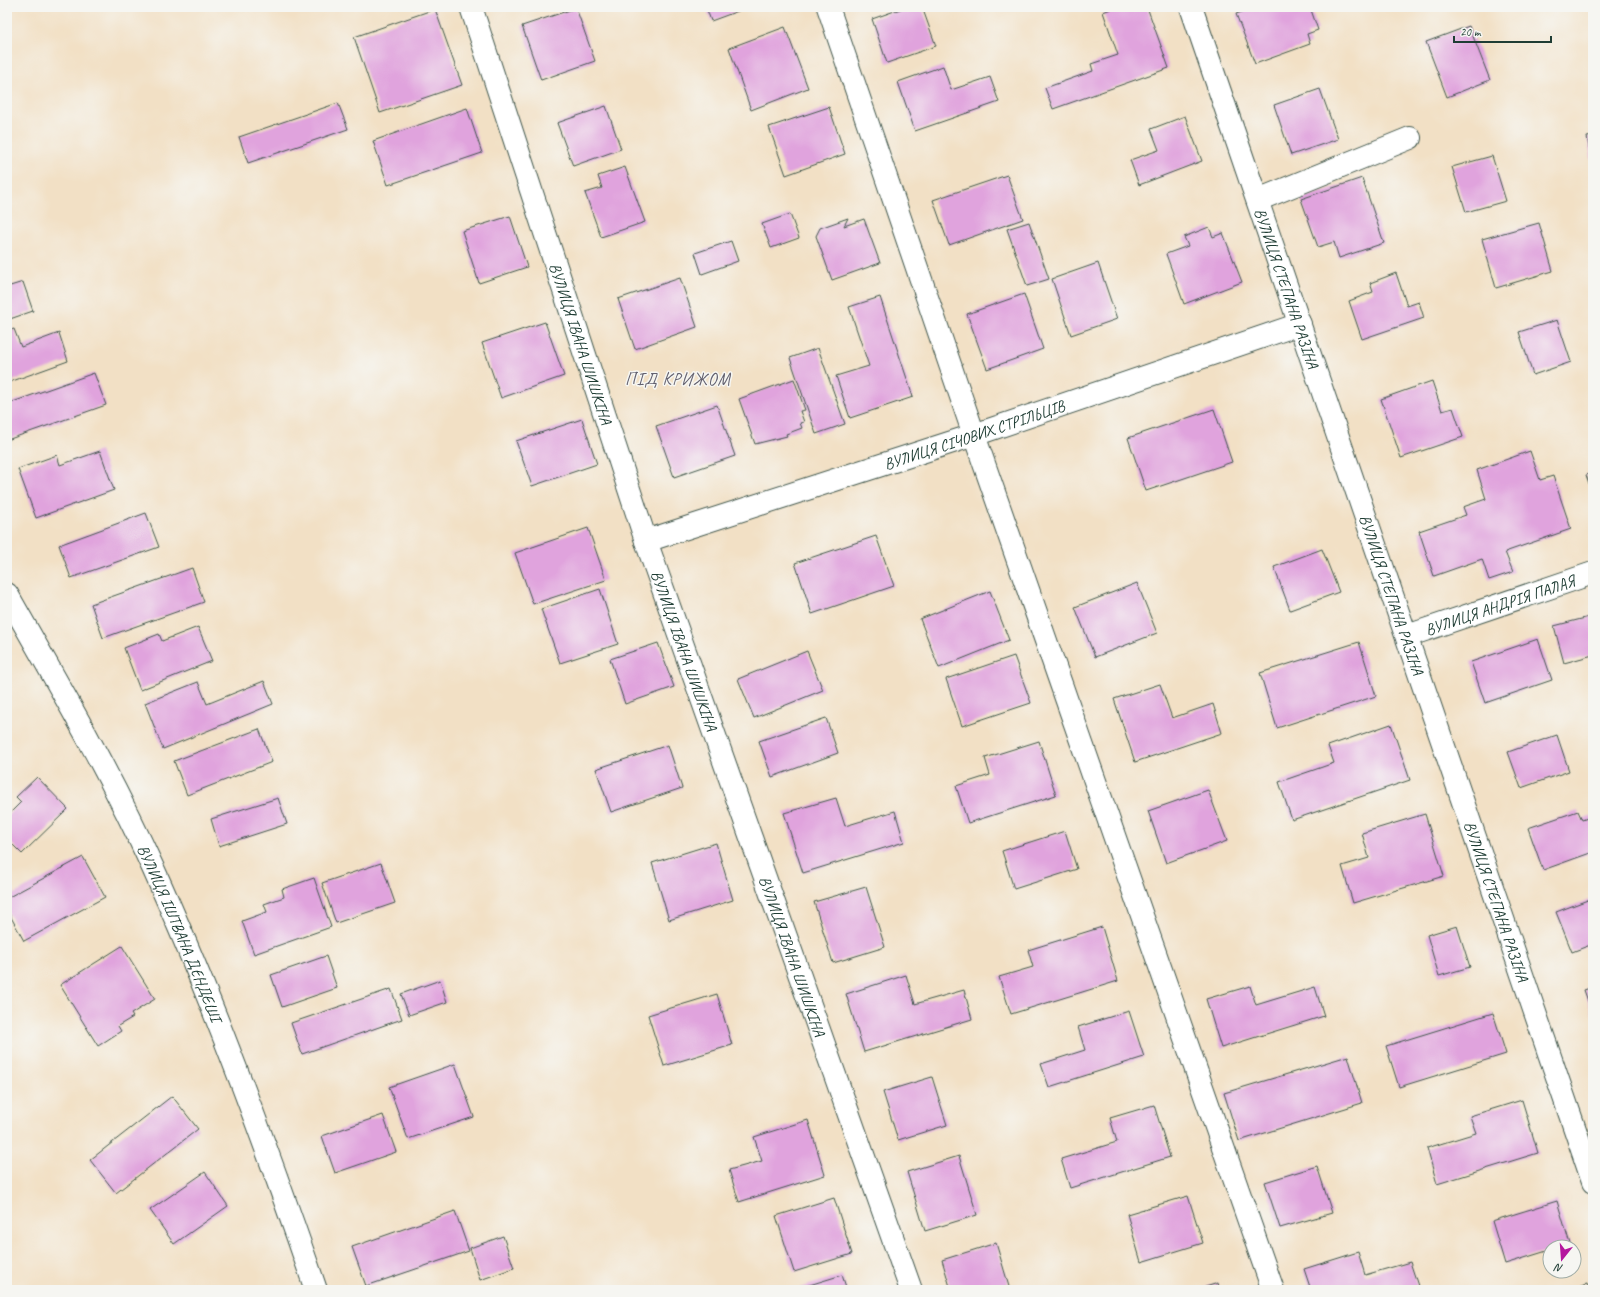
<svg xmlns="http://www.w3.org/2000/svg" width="1600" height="1297" font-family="Caveat,sans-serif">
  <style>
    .building { fill: #e0a3dd }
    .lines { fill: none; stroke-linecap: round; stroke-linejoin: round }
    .minor-casing { stroke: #3f554a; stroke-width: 24 }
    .minor { stroke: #fff; stroke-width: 22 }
    .labels { text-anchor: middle; stroke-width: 3; stroke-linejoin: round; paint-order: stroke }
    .street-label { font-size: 16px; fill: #1f3d34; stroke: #f6f6f2 }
    .neighbourhood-label { font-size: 17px; letter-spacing: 1px; fill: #63616f; stroke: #f6f6f2 }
  </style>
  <rect width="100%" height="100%" fill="#f6f6f2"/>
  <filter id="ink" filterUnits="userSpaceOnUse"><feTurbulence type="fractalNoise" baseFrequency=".025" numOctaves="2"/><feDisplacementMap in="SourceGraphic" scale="8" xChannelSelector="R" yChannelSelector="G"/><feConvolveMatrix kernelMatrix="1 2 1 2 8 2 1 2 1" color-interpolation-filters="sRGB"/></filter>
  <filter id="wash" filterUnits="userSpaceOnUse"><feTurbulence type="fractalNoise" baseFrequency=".012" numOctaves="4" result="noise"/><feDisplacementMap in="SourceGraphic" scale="16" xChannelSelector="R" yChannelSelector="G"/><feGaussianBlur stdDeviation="0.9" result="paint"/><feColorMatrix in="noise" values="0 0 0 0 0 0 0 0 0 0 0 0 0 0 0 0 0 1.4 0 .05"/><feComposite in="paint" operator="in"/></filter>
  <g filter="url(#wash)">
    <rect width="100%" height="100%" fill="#f2e0c5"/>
    <g id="blocks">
      <!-- building -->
      <g class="building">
        <path d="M706 7H749L711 21Z"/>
        <path d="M906 7H922L936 46 887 63 872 19Z"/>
        <path d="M1116 7H1147L1169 68 1053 109 1045 88 1093 71 1091 64 1118 55 1103 12Z"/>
        <path d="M1256 7H1310L1318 30 1307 34 1310 44 1255 64 1236 14Z"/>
        <path d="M576 8 595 61 541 80 522 26Z"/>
        <path d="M435 9 462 85 380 113 354 37Z"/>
        <path d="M1469 26 1490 80 1447 97 1426 42Z"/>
        <path d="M785 27 808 88 751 110 729 48Z"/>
        <path d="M943 66 951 90 990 77 999 102 915 131 898 82Z"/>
        <path d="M1320 89 1338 139 1291 155 1274 105Z"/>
        <path d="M338 103 348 129 248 163 239 137Z"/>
        <path d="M606 106 621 149 573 166 557 123Z"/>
        <path d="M829 107 845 154 786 175 769 127Z"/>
        <path d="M467 108 482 153 388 185 373 141Z"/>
        <path d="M1185 116 1202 161 1139 185 1130 160 1159 150 1151 129Z"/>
        <path d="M1593 136V161H1592L1587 137Z"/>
        <path d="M1492 156 1506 201 1466 212 1452 167Z"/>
        <path d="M625 167 645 222 601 237 585 193 602 188 598 176Z"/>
        <path d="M1007 175 1023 219 949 245 933 200Z"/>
        <path d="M1362 178 1384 243 1339 258 1334 242 1318 247 1301 199Z"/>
        <path d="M790 214 799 238 771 248 762 224Z"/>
        <path d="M510 216 527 267 479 283 462 231Z"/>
        <path d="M848 218 844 226 864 219 880 263 832 280 816 236 820 228Z"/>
        <path d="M1029 222 1049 279 1027 286 1007 229Z"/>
        <path d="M1539 223 1553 271 1496 288 1482 239Z"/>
        <path d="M1209 227 1213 237 1223 233 1242 282 1184 304 1166 254 1188 246 1184 237Z"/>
        <path d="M731 241 738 261 702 274 695 253Z"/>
        <path d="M1098 263 1117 319 1071 335 1052 279Z"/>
        <path d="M1396 273 1407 306 1419 302 1424 318 1362 339 1349 301 1373 292 1370 283Z"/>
        <path d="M680 278 697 327 635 349 618 299Z"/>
        <path d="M23 282 33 311 7 320V287Z"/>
        <path d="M1024 294 1043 349 987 369 967 314Z"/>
        <path d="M880 297 913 397 850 418 836 376 869 366 849 307Z"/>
        <path d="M1557 320 1571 362 1533 375 1519 332Z"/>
        <path d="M545 322 564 376 501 398 482 343Z"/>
        <path d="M14 329 21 347 59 333 68 361 7 383V331Z"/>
        <path d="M818 348 845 424 816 434 790 358Z"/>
        <path d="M94 373 106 405 7 440V404Z"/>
        <path d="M794 379 805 410 800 411 804 422 800 423 802 428 786 434 787 436 755 444 739 399Z"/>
        <path d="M1432 381 1442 411 1453 408 1463 437 1401 458 1381 399Z"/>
        <path d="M717 405 735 456 674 477 656 426Z"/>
        <path d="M1214 409 1232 462 1146 491 1128 438Z"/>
        <path d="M582 419 597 464 532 486 516 441Z"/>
        <path d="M100 451 114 490 36 518 18 469 57 455 60 465Z"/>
        <path d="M1530 451 1540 480 1553 476 1571 529 1505 552 1513 572 1489 580 1482 559 1434 576 1419 531 1466 515 1463 507 1486 499 1477 470Z"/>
        <path d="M1593 473V495L1586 475Z"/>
        <path d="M146 513 159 547 71 578 59 545Z"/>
        <path d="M588 528 606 580 533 604 515 553Z"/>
        <path d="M876 536 894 586 812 614 795 563Z"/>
        <path d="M1322 549 1339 592 1290 610 1274 567Z"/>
        <path d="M192 568 204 602 103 638 91 604Z"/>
        <path d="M1137 583 1157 633 1095 657 1075 607Z"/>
        <path d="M600 589 618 644 560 663 541 609Z"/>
        <path d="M990 591 1009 640 939 668 920 619Z"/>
        <path d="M1593 616V655L1564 663 1554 626Z"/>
        <path d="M198 627 212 661 140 690 124 648 159 634 162 641Z"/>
        <path d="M1538 639 1552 680 1485 703 1471 662Z"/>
        <path d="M1359 642 1376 696 1277 728 1260 673Z"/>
        <path d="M658 643 674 687 625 704 610 659Z"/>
        <path d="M807 651 823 690 754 718 738 679Z"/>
        <path d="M1014 656 1031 703 962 726 946 679Z"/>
        <path d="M264 681 273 704 163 749 145 703 198 682 207 704Z"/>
        <path d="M1160 684 1172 718 1213 704 1222 733 1135 762 1114 699Z"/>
        <path d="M826 718 838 753 772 777 759 741Z"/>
        <path d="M1391 724 1410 780 1292 820 1279 782 1334 763 1328 746Z"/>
        <path d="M259 729 272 762 187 795 174 761Z"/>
        <path d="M1557 735 1569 771 1521 788 1508 752Z"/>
        <path d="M1039 741 1056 795 968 823 956 786 990 775 985 758Z"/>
        <path d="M668 745 682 788 611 812 596 769Z"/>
        <path d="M37 777 68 809 22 854 7 839V816L21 802 16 797Z"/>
        <path d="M1208 790 1227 841 1166 863 1148 811Z"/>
        <path d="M278 798 287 824 219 846 211 819Z"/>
        <path d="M836 798 845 826 895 811 904 842 803 873 784 813Z"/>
        <path d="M1578 811 1582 820 1593 816V852L1543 870 1528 828Z"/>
        <path d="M1425 814 1444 876 1353 903 1342 866 1369 858 1362 833Z"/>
        <path d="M1065 831 1077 869 1014 889 1002 851Z"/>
        <path d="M716 843 733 900 669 920 652 863Z"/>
        <path d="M83 857 105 897 24 941 7 910V898Z"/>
        <path d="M381 863 395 903 336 923 322 883Z"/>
        <path d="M314 878 331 927 254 954 242 921 267 912 264 904 284 897 282 889Z"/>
        <path d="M866 887 885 947 833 963 814 902Z"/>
        <path d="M1593 898V944L1572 952 1556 912Z"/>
        <path d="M1457 926 1470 967 1439 976 1427 935Z"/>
        <path d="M1102 927 1118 981 1011 1014 999 977 1033 967 1028 950Z"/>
        <path d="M122 946 155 999 131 1014 133 1017 118 1026 121 1031 98 1046 60 985Z"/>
        <path d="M326 956 337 988 282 1007 271 975Z"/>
        <path d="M906 975 915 1004 964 990 972 1019 864 1052 846 994Z"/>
        <path d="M440 980 447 1002 409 1015 401 994Z"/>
        <path d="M1250 986 1256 1005 1315 987 1324 1016 1221 1048 1206 999Z"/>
        <path d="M1593 987V1015L1584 990Z"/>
        <path d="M391 989 402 1019 302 1054 291 1023Z"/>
        <path d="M717 994 732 1045 664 1066 648 1015Z"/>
        <path d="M1129 1011 1144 1057 1049 1087 1041 1064 1085 1050 1078 1027Z"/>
        <path d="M1493 1013 1506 1054 1399 1087 1386 1046Z"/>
        <path d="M1348 1056 1362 1103 1239 1141 1224 1093Z"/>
        <path d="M455 1064 474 1117 408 1139 389 1087Z"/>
        <path d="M932 1077 947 1125 898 1140 883 1092Z"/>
        <path d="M172 1096 198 1129 116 1193 90 1160Z"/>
        <path d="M1522 1100 1538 1153 1437 1184 1427 1148 1476 1133 1470 1116Z"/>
        <path d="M1154 1105 1170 1157 1070 1188 1061 1159 1117 1142 1110 1118Z"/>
        <path d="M383 1115 396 1152 335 1173 322 1136Z"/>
        <path d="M808 1120 825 1175 739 1202 729 1170 762 1161 754 1137Z"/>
        <path d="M959 1156 977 1215 925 1231 907 1172Z"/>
        <path d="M1317 1166 1332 1213 1280 1228 1265 1182Z"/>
        <path d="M205 1172 228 1206 174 1244 150 1210Z"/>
        <path d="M1188 1196 1203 1243 1141 1262 1127 1214Z"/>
        <path d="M834 1198 852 1254 794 1272 776 1216Z"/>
        <path d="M1557 1201 1570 1244 1559 1247H1550V1250L1505 1264 1492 1221Z"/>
        <path d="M455 1211 469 1251 366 1286 352 1247Z"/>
        <path d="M503 1236 514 1268 480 1280 470 1248Z"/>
        <path d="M996 1243 1010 1290H951L942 1260Z"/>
        <path d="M1358 1252 1365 1275 1410 1262 1419 1289 1311 1290 1304 1269Z"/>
        <path d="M842 1275 847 1290H793Z"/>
        <path d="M1218 1283 1220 1290H1196Z"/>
        <path d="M1588 1284 1590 1290H1568Z"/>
      </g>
    </g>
  </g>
  <g filter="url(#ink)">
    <use href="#blocks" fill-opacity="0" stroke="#3f554a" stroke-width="1"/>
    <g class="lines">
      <!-- minor casing -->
      <g class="minor-casing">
        <g id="minor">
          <path id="s1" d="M471 7 646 541 911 1290"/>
          <path d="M828 7 974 435 1273 1290"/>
          <path id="s2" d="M1191 7 1593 1182"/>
          <path d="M1258 200 1410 138"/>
          <path id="s3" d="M646 541 974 435 1300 324"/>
          <path id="s4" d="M7 594C58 684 110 773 153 868 215 1005 267 1147 316 1290"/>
          <path id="s5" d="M1407 636 1593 573"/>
        </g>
      </g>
      <!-- minor -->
      <use href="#minor" class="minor"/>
    </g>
  </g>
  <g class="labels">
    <!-- street labels -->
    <g class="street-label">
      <text dy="6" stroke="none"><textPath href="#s2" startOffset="297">ВУЛИЦЯ СТЕПАНА РАЗІНА</textPath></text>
      <text dy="6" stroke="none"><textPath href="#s1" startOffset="354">ВУЛИЦЯ ІВАНА ШИШКІНА</textPath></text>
      <text dy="6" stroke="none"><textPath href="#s3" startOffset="345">ВУЛИЦЯ СІЧОВИХ СТРІЛЬЦІВ</textPath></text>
      <text dy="6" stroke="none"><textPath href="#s2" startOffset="621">ВУЛИЦЯ СТЕПАНА РАЗІНА</textPath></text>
      <text dy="6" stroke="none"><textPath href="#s5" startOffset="98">ВУЛИЦЯ АНДРІЯ ПАЛАЯ</textPath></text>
      <text dy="6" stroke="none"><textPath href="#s1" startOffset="678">ВУЛИЦЯ ІВАНА ШИШКІНА</textPath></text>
      <text dy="6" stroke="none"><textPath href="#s2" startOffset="945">ВУЛИЦЯ СТЕПАНА РАЗІНА</textPath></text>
      <text dy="6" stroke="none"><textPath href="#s4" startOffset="381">ВУЛИЦЯ ІШТВАНА ДЕНДЕШІ</textPath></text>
      <text dy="6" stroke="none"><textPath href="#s1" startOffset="1002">ВУЛИЦЯ ІВАНА ШИШКІНА</textPath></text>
    </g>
    <!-- neighbourhood labels -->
    <g class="neighbourhood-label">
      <text x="678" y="385">ПІД КРИЖОМ</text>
    </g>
  </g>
  <!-- margin -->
  <rect width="1600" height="1297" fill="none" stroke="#f6f6f2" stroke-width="24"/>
  <!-- north arrow -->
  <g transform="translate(1562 1259) rotate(197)"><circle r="19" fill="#f6f6f2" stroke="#a0aca6"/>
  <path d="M0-3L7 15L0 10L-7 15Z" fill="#b5179e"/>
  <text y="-6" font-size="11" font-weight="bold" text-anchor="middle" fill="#1f3d34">N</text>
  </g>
  <!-- scale -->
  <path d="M1454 36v6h97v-6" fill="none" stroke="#1f3d34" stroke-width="2"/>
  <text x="1460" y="36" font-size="12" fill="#1f3d34" stroke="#f6f6f2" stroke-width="3" paint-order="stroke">20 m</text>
</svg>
